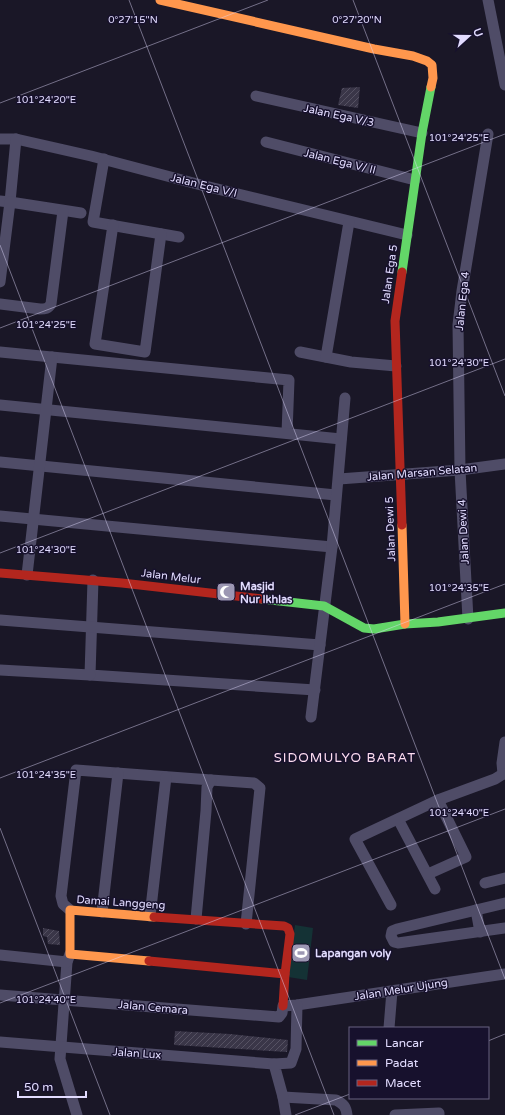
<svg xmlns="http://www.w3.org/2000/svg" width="505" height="1115" font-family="'Varela Round',sans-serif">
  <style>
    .grass { fill: #143235 }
    .building { fill: url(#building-hatch) }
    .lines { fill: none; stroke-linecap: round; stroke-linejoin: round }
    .street { stroke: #4f4c67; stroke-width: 11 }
    .fast { stroke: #63d668; stroke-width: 9 }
    .slow { stroke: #ff974d; stroke-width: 9 }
    .jam { stroke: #b3261e; stroke-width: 9 }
    .ticks { fill: none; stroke: #e2dcff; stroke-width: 1; stroke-opacity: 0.45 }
    .labels { text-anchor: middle; stroke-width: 3; stroke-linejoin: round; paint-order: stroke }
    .street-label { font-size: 11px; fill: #e2dcff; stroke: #17112d }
    .poi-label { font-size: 11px; font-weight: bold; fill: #e2dcff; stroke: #17112d; text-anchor: start }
    .quarter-label { font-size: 13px; letter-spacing: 1px; fill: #ffdef1; stroke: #17112d }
    .ticks-label { font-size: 10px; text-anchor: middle; fill: #e2dcff; stroke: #17112d; stroke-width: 3; stroke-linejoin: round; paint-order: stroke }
  </style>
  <defs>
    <pattern id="building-hatch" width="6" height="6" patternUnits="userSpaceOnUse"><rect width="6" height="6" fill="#3a3648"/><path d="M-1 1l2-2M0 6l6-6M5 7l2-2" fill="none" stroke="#565263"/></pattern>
  </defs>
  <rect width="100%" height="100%" fill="#1a1727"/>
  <!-- grass -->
  <path class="grass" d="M295 925 313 928 307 980 288 977Z"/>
  <!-- building -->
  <g class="building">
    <path d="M360 87 358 108 338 105 342 88Z"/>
    <path d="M43 928 59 931 60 945 48 944 47 937 43 936Z"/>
    <path d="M175 1031 230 1034 288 1040 287 1052 174 1045Z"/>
  </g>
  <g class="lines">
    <!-- street -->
    <g class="street">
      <path d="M488 0 505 85"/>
      <path d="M256 96 422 133"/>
      <path d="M0 139H16L91 156 201 185 407 235"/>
      <path d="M266 142 415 180"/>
      <path d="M104 159 93 222 179 237"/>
      <path d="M0 201 10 202 16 139"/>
      <path d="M113 225 95 344 145 352 161 234"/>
      <path d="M0 282 10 202 81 213"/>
      <path d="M0 304 40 309C45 309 48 309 51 304L63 211"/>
      <path d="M0 352 289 380 287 433"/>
      <path d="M300 352 351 362 396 366"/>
      <path d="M326 357 349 222"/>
      <path d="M0 405 341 439"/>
      <path d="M0 462 336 495"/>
      <path d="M339 479 460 470 505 464"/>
      <path d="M0 516 332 547"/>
      <path d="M27 575 52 357"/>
      <path d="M93 580 90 675 315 690"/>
      <path d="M468 619 460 470 458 325 462 291 488 134"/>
      <path d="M0 620 320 645"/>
      <path d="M0 670 90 675"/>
      <path d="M311 717 332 547 345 398"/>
      <path d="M505 742 502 763 503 774H505"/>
      <path d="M211 780 254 783 260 788 246 924"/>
      <path d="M398 819 435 889"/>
      <path d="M428 874 466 857 438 800"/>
      <path d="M485 883 505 878"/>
      <path d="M505 903 397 929 392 931 391 936 394 942 398 943 505 928"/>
      <path d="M391 905 355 839 438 800 495 779 503 774"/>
      <path d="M70 910 63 904 61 896 76 770 211 780 207 787 206 811 196 919"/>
      <path d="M476 910 480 932"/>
      <path d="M102 912 118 773"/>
      <path d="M150 916 166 777"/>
      <path d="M70 954 67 962 60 1059 77 1115"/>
      <path d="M0 955 67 962"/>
      <path d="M0 995 279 1017 282 1013 283 1006 297 1005 505 974"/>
      <path d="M389 1028 392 991"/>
      <path d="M0 1042 274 1064"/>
      <path d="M283 1097 336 1100C344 1104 346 1107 347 1115"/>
      <path d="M286 1115 283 1097 274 1064 291 1063 296 1049 297 1005"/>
      <path d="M395 1115 439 1113V1115"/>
    </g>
    <!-- fast -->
    <g class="fast">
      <path d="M402 272 422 133 431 87"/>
      <path d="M262 599 324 606 364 628 374 629 405 624 438 622 505 613"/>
    </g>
    <!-- slow -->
    <g class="slow">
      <path d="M160 0 374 49 413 56 427 61 432 65 433 78 431 87"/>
      <path d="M402 525 405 624"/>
      <path d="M149 961 70 954V910L154 917"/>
    </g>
    <!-- jam -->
    <g class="jam">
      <path d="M402 525 395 321 402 272"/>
      <path d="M0 573 122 583 262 599"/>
      <path d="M154 917 284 926 288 928 290 934 285 974 283 1006"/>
      <path d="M149 961 285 974"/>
    </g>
  </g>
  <!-- ticks -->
  <path class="ticks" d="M129 0 505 979M353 0 505 396M0 103 268 0M0 245 334 1115M0 328 505 134M0 553 505 359M0 778 505 584M0 828 110 1115M0 1003 505 809M488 1041 505 1034M295 1115 350 1094"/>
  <!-- icons -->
  <defs>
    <g id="mosque-square" transform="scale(1)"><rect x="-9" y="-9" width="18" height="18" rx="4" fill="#9c97b3" stroke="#17112d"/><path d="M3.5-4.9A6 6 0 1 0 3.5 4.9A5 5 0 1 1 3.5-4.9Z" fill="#fff"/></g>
    <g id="stadium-square" transform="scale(1)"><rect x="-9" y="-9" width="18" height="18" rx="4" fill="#9c97b3" stroke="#17112d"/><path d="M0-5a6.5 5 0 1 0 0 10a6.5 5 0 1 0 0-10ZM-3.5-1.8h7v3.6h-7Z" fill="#fff"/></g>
  </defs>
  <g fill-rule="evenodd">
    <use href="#mosque-square" x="226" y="592"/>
    <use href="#stadium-square" x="301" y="953"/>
  </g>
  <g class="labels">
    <!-- street labels -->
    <g class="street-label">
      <text transform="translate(339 115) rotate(12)" y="4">Jalan Ega V/3</text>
      <text transform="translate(340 161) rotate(14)" y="4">Jalan Ega V/ II</text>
      <text transform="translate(204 185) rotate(14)" y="4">Jalan Ega V/I</text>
      <text transform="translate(389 274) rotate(-82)" y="4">Jalan Ega 5</text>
      <text transform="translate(462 301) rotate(-84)" y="4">Jalan Ega 4</text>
      <text transform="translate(422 472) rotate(-5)" y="4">Jalan Marsan Selatan</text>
      <text transform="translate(390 529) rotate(-92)" y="4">Jalan Dewi 5</text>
      <text transform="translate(463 532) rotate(-93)" y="4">Jalan Dewi 4</text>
      <text transform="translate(171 576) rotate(7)" y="4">Jalan Melur</text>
      <text transform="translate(121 902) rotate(4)" y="4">Damai Langgeng</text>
      <text transform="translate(401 989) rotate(-9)" y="4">Jalan Melur Ujung</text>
      <text transform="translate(153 1007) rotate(5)" y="4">Jalan Cemara</text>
      <text transform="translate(137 1053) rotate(4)" y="4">Jalan Lux</text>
    </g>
    <!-- poi labels -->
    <g class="poi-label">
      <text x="240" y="590">Masjid<tspan x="240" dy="13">Nur Ikhlas</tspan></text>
      <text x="315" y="957">Lapangan voly</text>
    </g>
    <!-- quarter labels -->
    <g class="quarter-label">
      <text x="345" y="762">SIDOMULYO BARAT</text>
    </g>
  </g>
  <g class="ticks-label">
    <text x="133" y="23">0°27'15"N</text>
    <text x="357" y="23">0°27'20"N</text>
    <text x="46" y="103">101°24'20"E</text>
    <text x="459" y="141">101°24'25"E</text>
    <text x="46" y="328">101°24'25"E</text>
    <text x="459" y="366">101°24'30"E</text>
    <text x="46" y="553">101°24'30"E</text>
    <text x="459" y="591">101°24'35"E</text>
    <text x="46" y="778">101°24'35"E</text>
    <text x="459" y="816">101°24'40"E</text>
    <text x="46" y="1003">101°24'40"E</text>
  </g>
  <!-- legend -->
  <rect x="349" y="1027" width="140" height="72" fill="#17112d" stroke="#686281"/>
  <rect x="357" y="1040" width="20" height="6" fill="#63d668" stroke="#686281"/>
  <text x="385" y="1047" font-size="12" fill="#e2dcff">Lancar</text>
  <rect x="357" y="1060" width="20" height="6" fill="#ff974d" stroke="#686281"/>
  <text x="385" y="1067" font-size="12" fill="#e2dcff">Padat</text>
  <rect x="357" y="1080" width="20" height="6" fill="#b3261e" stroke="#686281"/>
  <text x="385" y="1087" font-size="12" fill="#e2dcff">Macet</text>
  <!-- north arrow -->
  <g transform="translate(469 36) rotate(69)" stroke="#17112d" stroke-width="3" paint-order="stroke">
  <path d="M0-3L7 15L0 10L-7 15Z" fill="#e2dcff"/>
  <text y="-6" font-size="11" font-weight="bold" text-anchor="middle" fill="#e2dcff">U</text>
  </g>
  <!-- scale -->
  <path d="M18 1091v6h68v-6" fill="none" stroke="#e2dcff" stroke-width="2"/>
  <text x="24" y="1091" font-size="12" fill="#e2dcff" stroke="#17112d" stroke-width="3" paint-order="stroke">50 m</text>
</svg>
